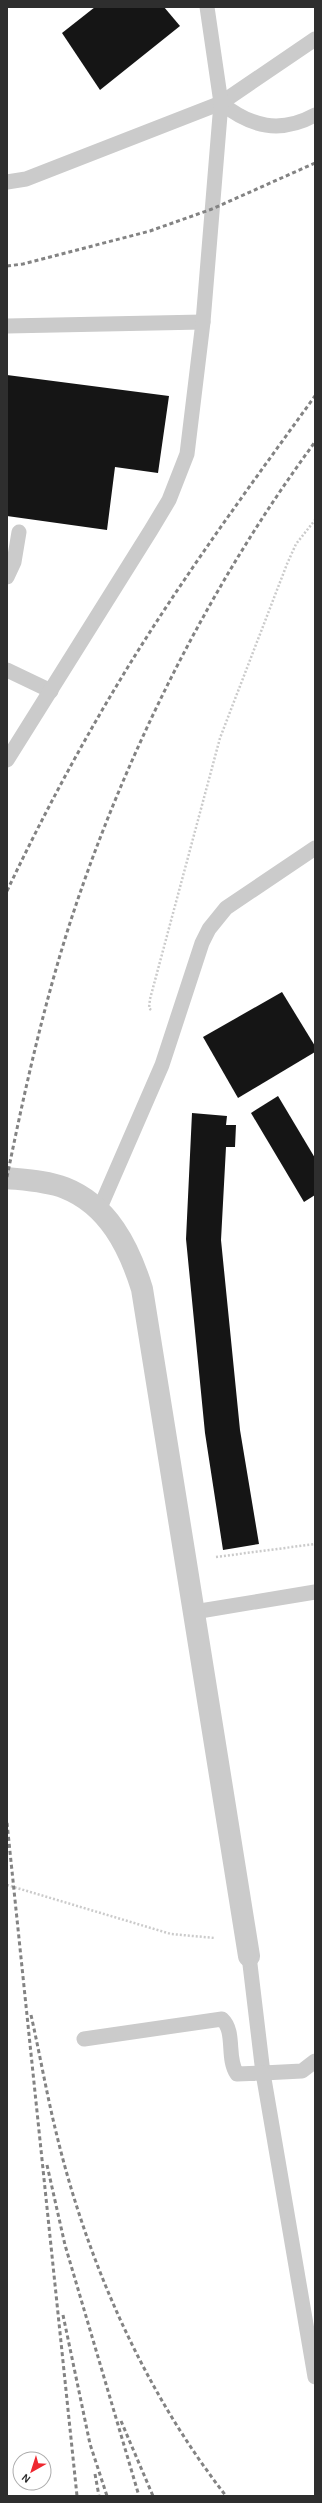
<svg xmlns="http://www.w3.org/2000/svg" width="322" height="2503" font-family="'Alegreya Sans',sans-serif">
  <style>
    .building { fill: #151515 }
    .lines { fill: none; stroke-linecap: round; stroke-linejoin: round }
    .path { stroke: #cbcbcb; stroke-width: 2.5; stroke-dasharray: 2 2; stroke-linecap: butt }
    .service { stroke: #cbcbcb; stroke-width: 15 }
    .minor { stroke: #cbcbcb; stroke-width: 22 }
    .rail { stroke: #838383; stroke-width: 3; stroke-dasharray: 4 3; stroke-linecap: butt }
  </style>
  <rect width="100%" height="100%" fill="#fff"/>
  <!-- building -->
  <g class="building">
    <path d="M95 7H164L180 26 100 90 62 33Z"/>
    <path d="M7 375 169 396 158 473 115 467 107 530 7 516Z"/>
    <path d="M282 992 315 1046V1052L238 1098 203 1037Z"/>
    <path d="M278 1096 315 1158V1195L304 1202 251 1113Z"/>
    <path d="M192 1113 227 1116 226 1125H236L235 1147H226L221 1240 240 1430 259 1544 223 1550 205 1433 186 1239Z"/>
  </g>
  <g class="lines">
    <!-- path -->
    <g class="path">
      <path d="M151 1010 149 1008 150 999 220 738 287 564 296 544 315 520"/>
      <path d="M216 1557 315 1544"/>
      <path d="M7 1885 171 1934 215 1938"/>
    </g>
    <!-- service -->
    <g class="service">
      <path d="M221 103C251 127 280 134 315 115"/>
      <path d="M7 182 26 179 221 103 315 39"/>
      <path d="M7 326 203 322"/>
      <path d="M7 577 14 562 19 532"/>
      <path d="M7 670 51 691"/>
      <path d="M7 760 151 530 169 500 187 454 203 322 221 103 207 7"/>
      <path d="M99 1210 162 1065 202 943 209 929 226 908 315 848"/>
      <path d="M194 1612 315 1592"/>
      <path d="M249 1956 263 2073 302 2071 315 2061"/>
      <path d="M84 2039 222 2019C236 2032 226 2058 237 2074L263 2073 315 2377"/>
    </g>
    <!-- minor -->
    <path class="minor" d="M7 1178C26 1180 47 1181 65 1188 108 1205 129 1247 142 1289L249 1956"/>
    <!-- rail -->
    <g class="rail">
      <path d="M7 266 23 264 150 231 212 209 315 163"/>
      <path d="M7 891C44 813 86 735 131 662 188 570 252 483 315 396"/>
      <path d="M7 1177C24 1093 43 1008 69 926 123 758 210 584 315 442"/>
      <path d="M7 1823 77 2496"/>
      <path d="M31 2015C40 2055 47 2096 57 2136 88 2264 145 2392 226 2496"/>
      <path d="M47 2165 65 2245 139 2496"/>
      <path d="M63 2315 90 2444 107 2496"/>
      <path d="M121 2421 153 2496"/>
      <path d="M95 2474 99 2496"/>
    </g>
  </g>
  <!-- border -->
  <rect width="322" height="2503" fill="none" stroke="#2e2e2e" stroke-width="16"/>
  <!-- north arrow -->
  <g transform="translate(32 2471) rotate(219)"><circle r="19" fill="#ffffff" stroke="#ababab"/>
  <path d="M0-3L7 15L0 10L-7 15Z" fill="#ee2830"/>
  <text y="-6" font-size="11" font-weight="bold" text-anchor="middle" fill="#2e2e2e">N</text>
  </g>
</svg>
